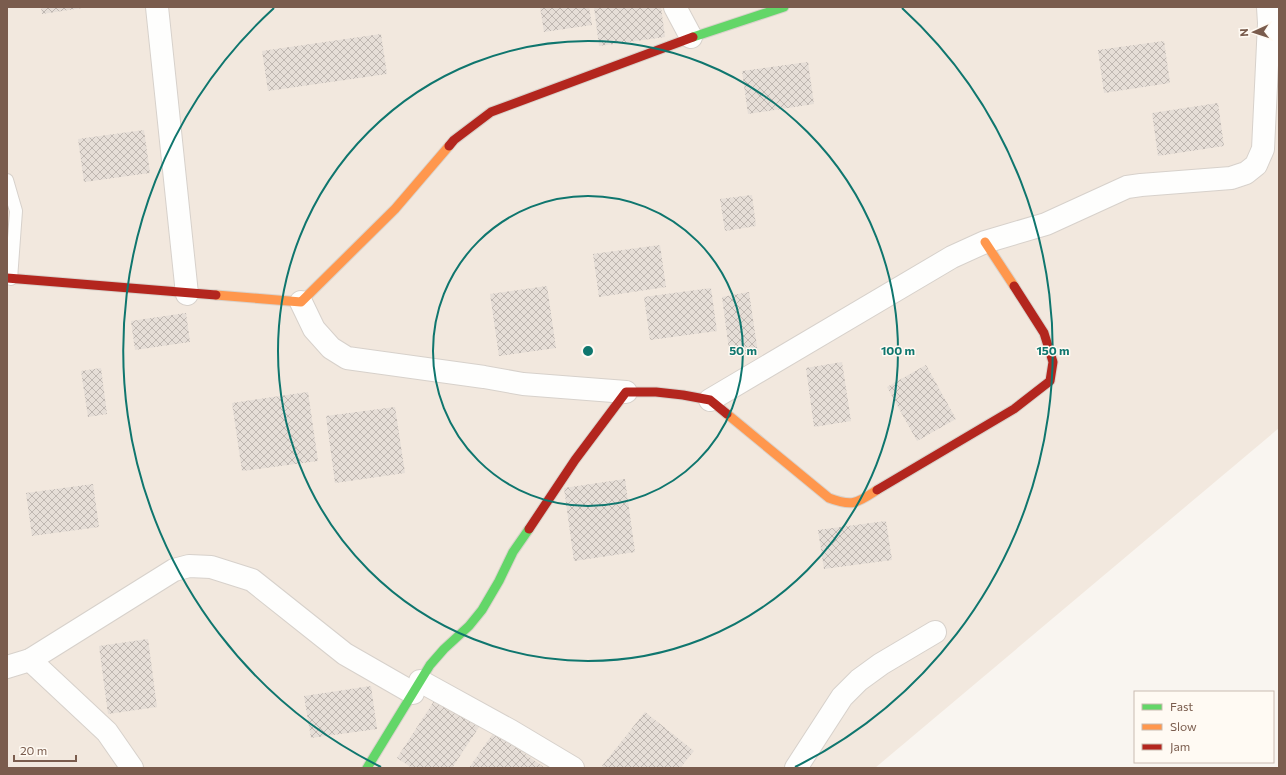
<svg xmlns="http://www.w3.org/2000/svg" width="1286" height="775" font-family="Commissioner,sans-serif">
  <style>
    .residential { fill: #f2e8de }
    .building { fill: url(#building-cross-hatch) }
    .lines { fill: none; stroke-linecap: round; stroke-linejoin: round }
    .lane-casing { stroke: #d7d1cb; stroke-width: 14 }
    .street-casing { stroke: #d7d1cb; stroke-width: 24 }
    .fast-casing { stroke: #d9d2cb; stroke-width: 11 }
    .slow-casing { stroke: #d9d2cb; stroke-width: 11 }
    .jam-casing { stroke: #d9d2cb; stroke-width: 11 }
    .lane { stroke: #fefefd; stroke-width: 12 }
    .street { stroke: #fefefd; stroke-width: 22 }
    .fast { stroke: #63d668; stroke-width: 9 }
    .slow { stroke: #ff974d; stroke-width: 9 }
    .jam { stroke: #b3261e; stroke-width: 9 }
    .ring { fill: none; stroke: #0f766e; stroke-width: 2 }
    .centre { fill: #0f766e; stroke: #fffaf3; stroke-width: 2 }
    .ring-label { font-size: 12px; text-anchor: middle; font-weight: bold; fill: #0f766e; stroke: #fffaf3; stroke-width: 3; stroke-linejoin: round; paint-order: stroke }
  </style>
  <defs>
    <pattern id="building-cross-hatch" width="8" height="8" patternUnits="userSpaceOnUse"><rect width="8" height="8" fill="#e6ded7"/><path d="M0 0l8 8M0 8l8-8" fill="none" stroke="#bfb7b1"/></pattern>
  </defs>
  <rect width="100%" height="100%" fill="#f9f5f0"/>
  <!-- residential -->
  <path class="residential" d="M7 7H1279V428L875 768H7Z"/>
  <!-- building -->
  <g class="building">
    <path d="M41 7H82V8L42 14Z"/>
    <path d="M540 7H589L592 25 544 32Z"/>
    <path d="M594 7H661L665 37 599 46Z"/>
    <path d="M381 34 387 74 268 91 262 51Z"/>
    <path d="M1164 41 1170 83 1104 93 1098 50Z"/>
    <path d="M808 62 814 104 748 114 742 71Z"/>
    <path d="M1218 103 1224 146 1158 156 1152 113Z"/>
    <path d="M144 130 150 173 84 182 78 139Z"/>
    <path d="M752 195 756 226 725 231 720 199Z"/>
    <path d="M660 245 666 287 599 297 593 254Z"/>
    <path d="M547 286 556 348 499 356 490 294Z"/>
    <path d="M711 288 717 331 650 340 644 297Z"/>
    <path d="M749 292 758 353 730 357 722 297Z"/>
    <path d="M186 313 190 342 135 350 131 321Z"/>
    <path d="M842 362 851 421 814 427 806 368Z"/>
    <path d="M926 365 956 419 917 441 887 387Z"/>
    <path d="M101 368 107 414 88 417 81 371Z"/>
    <path d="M308 392 318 461 242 471 232 403Z"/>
    <path d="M395 407 405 473 335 483 326 416Z"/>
    <path d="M625 479 635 552 574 561 564 488Z"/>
    <path d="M93 484 99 527 32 536 26 493Z"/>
    <path d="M886 521 892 560 824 569 818 530Z"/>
    <path d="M148 639 157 707 108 714 99 646Z"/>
    <path d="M371 686 377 729 311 738 304 696Z"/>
    <path d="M438 695 481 724 452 768H412L397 758Z"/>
    <path d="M645 712 694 751 680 768H605L602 766Z"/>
    <path d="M494 732 545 768H469Z"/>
  </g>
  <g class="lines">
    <!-- lane casing -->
    <g class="lane-casing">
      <path id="lane" d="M7 180 16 211 11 279"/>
    </g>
    <!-- street casing -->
    <g class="street-casing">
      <g id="street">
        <path d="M157 7 187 294"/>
        <path d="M675 7 691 37"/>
        <path d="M301 302 314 329 331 348 347 358 484 377 523 384 626 392"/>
        <path d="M710 400 952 257 985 242 1046 224 1127 187 1141 185 1231 178 1246 173 1256 165 1263 149 1269 23 1268 7"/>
        <path d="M30 660 107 732 132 768"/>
        <path d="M7 667 30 660 174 570 189 566 211 567 252 580 345 654 413 693"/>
        <path d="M420 681 511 731 573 768"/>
        <path d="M796 768 842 697 859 680 881 664 935 632"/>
      </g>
    </g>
    <!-- fast casing -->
    <g class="fast-casing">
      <g id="fast">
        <path d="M693 37 784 7"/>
        <path d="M367 768 430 665 444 649 469 626 482 610 499 581 513 552 529 529"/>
      </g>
    </g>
    <!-- slow casing -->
    <g class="slow-casing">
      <g id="slow">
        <path d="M985 242 1014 286"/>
        <path d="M216 295 301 302 395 209 449 146"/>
        <path d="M727 414 829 498C853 507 857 503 877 490"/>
      </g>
    </g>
    <!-- jam casing -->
    <g class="jam-casing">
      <g id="jam">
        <path d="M449 146 454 140 491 112 693 37"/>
        <path d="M7 278 216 295"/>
        <path d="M877 490 1014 409 1050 381 1053 362 1044 333 1014 286"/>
        <path d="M529 529 575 460 626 392H656L683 395 710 400 727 414"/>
      </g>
    </g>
    <!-- lane -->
    <use href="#lane" class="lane"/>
    <!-- street -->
    <use href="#street" class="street"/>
    <!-- fast -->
    <use href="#fast" class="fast"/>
    <!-- slow -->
    <use href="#slow" class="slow"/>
    <!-- jam -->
    <use href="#jam" class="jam"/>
  </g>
  <!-- distance rings -->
  <g class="ring">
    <circle cx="588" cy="351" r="155"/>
    <circle cx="588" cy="351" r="310"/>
    <path d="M381 767A465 465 0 0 1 274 8M902 8A465 465 0 0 1 795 767"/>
  </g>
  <circle cx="588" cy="351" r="6" class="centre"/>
  <g class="ring-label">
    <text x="743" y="355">50 m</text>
    <text x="898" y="355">100 m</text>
    <text x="1053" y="355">150 m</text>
  </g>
  <!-- border -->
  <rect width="1286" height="775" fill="none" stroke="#7a5c4d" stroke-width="16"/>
  <!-- legend -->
  <rect x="1134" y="691" width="140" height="72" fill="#fffaf3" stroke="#cabbb1"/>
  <rect x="1142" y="704" width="20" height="6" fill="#63d668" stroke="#cabbb1"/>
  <text x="1170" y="711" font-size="12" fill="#7a5c4d">Fast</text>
  <rect x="1142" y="724" width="20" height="6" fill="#ff974d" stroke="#cabbb1"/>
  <text x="1170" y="731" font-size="12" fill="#7a5c4d">Slow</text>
  <rect x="1142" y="744" width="20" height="6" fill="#b3261e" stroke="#cabbb1"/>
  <text x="1170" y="751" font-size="12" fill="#7a5c4d">Jam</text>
  <!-- north arrow -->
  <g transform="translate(1254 32) rotate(267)" stroke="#fffaf3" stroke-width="3" paint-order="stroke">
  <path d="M0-3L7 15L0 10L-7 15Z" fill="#7a5c4d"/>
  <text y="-6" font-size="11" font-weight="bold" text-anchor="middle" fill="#7a5c4d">N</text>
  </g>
  <!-- scale -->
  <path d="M14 755v6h62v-6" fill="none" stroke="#7a5c4d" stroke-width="2"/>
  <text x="20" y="755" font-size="12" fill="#7a5c4d" stroke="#fffaf3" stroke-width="3" paint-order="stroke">20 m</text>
</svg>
